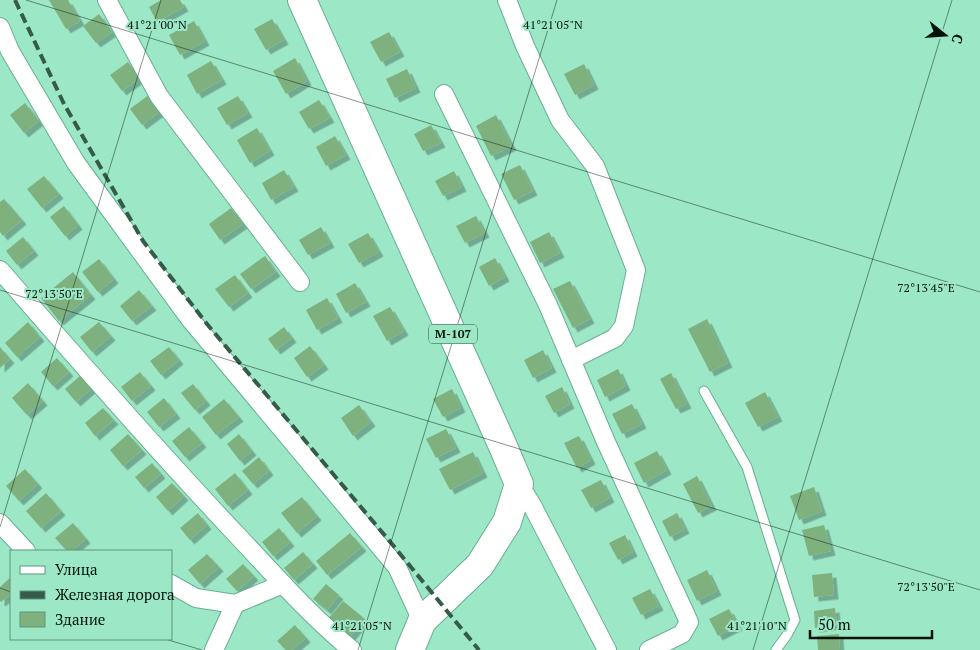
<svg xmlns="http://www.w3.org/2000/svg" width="980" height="650" font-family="'PT Serif',serif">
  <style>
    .building { fill: #7fb17f; filter: url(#shadow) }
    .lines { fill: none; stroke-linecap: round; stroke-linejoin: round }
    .lane-casing { stroke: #65b090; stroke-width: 11 }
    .street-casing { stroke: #65b090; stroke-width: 20 }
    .primary-casing { stroke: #65b090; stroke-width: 30 }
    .lane { stroke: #fff; stroke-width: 9 }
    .street { stroke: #fff; stroke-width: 18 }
    .primary { stroke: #fff; stroke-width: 28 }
    .rail { stroke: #355b4a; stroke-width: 4; stroke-dasharray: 10 5; stroke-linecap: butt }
    .ticks { fill: none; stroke: #00120a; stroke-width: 1; stroke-opacity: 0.45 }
    .labels { text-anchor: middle; stroke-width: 4; stroke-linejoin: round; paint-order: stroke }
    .shield { fill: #9ce8c6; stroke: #2f5242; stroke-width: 1 }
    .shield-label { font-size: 12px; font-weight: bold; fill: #00120a }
    .ticks-label { font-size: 12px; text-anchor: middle; fill: #00120a; stroke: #9ce8c6; stroke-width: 4; stroke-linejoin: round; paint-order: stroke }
  </style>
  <defs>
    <filter id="shadow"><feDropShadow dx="4.5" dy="4.5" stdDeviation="0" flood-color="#0004"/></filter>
  </defs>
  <rect width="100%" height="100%" fill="#9ce8c6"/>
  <!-- building -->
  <g class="building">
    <path d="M49 0H68L80 21 66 29Z"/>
    <path d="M161 0H180L184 7 157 22 149 7Z"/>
    <path d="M99 14 112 32 96 43 83 26Z"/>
    <path d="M272 19 284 40 266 50 254 29Z"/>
    <path d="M194 21 205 41 180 55 169 35Z"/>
    <path d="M389 32 400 52 381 62 370 42Z"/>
    <path d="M295 58 307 81 286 94 273 71Z"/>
    <path d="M211 61 222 80 197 94 187 75Z"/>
    <path d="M128 62 140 78 122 91 110 75Z"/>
    <path d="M584 64 594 85 575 95 564 74Z"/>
    <path d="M407 69 416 88 395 98 386 79Z"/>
    <path d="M150 94 162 110 142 125 130 109Z"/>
    <path d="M238 96 248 113 227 125 217 108Z"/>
    <path d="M319 100 330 118 309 129 299 112Z"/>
    <path d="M25 103 39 121 24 133 10 115Z"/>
    <path d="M496 115 512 146 491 156 476 126Z"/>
    <path d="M431 125 441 143 423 151 414 134Z"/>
    <path d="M257 128 270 151 250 163 237 140Z"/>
    <path d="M335 136 346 155 326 166 316 147Z"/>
    <path d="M520 165 533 191 514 200 501 174Z"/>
    <path d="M284 170 294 187 271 200 262 183Z"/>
    <path d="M454 171 462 187 443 196 435 181Z"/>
    <path d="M44 176 59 194 42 208 27 189Z"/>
    <path d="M4 199 22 220 3 236 0 232V202Z"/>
    <path d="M64 206 78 225 65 236 50 217Z"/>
    <path d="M231 208 243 224 220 240 209 224Z"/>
    <path d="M476 216 485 233 465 243 456 226Z"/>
    <path d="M321 227 330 243 308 255 299 240Z"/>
    <path d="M549 232 560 253 540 263 530 242Z"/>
    <path d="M368 233 379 252 359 263 348 244Z"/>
    <path d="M23 237 34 251 17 265 6 251Z"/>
    <path d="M265 256 276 272 251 289 240 274Z"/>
    <path d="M495 258 505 277 489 286 479 267Z"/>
    <path d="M99 259 114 279 98 292 82 272Z"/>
    <path d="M73 272 91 295 59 321 41 298Z"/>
    <path d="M235 275 248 293 229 307 215 289Z"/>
    <path d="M570 281 590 319 573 328 553 289Z"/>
    <path d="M355 283 366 302 346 313 336 294Z"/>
    <path d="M139 290 152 306 132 321 120 306Z"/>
    <path d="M327 298 338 318 317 330 306 310Z"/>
    <path d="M390 307 404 331 387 341 373 316Z"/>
    <path d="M707 319 728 363 710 372 688 329Z"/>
    <path d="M28 322 40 337 17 357 5 343Z"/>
    <path d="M99 322 111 336 92 352 80 337Z"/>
    <path d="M284 327 292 338 276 350 268 339Z"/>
    <path d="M310 346 324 365 307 377 294 358Z"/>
    <path d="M0 347 10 359 0 368Z"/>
    <path d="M169 347 179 360 161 375 150 361Z"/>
    <path d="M543 350 552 368 533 378 524 360Z"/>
    <path d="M57 358 69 372 53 386 41 372Z"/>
    <path d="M618 369 626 386 605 397 597 380Z"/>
    <path d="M140 372 151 386 132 401 121 387Z"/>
    <path d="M671 373 687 404 676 409 660 379Z"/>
    <path d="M81 375 92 388 76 402 65 389Z"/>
    <path d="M28 383 43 401 27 415 12 398Z"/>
    <path d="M193 384 206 401 195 410 181 393Z"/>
    <path d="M562 387 570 404 554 413 545 396Z"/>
    <path d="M452 389 461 408 443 417 433 399Z"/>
    <path d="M765 392 778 417 758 427 745 403Z"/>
    <path d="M164 398 176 414 159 427 147 412Z"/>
    <path d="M224 399 239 417 216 435 202 417Z"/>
    <path d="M632 404 642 424 622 434 612 414Z"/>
    <path d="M359 405 371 422 353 436 341 418Z"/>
    <path d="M103 408 114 420 95 436 85 423Z"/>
    <path d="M189 427 202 443 185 457 172 441Z"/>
    <path d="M446 429 456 448 436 458 426 439Z"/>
    <path d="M128 434 142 450 123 466 110 450Z"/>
    <path d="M239 434 252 451 240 461 227 444Z"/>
    <path d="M579 436 591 460 577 468 564 443Z"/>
    <path d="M657 451 667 470 644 483 634 463Z"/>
    <path d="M473 452 483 473 450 490 439 469Z"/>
    <path d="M259 457 269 471 253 484 242 471Z"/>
    <path d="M152 463 161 474 144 488 135 477Z"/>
    <path d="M25 469 38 484 19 501 6 486Z"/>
    <path d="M235 473 248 490 228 506 215 489Z"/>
    <path d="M697 476 712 506 698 513 683 484Z"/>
    <path d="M601 480 610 498 591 508 581 490Z"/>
    <path d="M172 483 184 496 168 511 156 497Z"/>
    <path d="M814 487 822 511 799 520 790 496Z"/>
    <path d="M46 493 61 511 41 528 26 511Z"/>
    <path d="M302 497 317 516 297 533 281 513Z"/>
    <path d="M198 513 207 525 190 540 180 528Z"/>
    <path d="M677 513 685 529 670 537 662 521Z"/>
    <path d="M73 523 86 539 71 551H67L55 538Z"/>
    <path d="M824 525 831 551 809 556 802 530Z"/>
    <path d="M279 528 290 542 273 556 262 542Z"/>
    <path d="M350 533 362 547 327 575 316 561Z"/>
    <path d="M625 535 633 552 618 560 609 543Z"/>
    <path d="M303 552 313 564 294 580 284 568Z"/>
    <path d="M207 554 219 567 200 584 188 570Z"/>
    <path d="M243 564 254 576 237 591 226 579Z"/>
    <path d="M707 570 717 591 697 601 687 580Z"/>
    <path d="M832 573 834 595 814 597 812 575Z"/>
    <path d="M11 577V594L1 602 0 601V587Z"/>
    <path d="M326 584 339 595 327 610 313 599Z"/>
    <path d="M650 589 659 606 641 615 632 598Z"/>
    <path d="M343 601 365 619 350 637 328 619Z"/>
    <path d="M835 608 837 625 815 628 814 611Z"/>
    <path d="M729 609 738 626 718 636 709 619Z"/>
    <path d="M295 625 306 638 292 650H286L277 641Z"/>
    <path d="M839 634 840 650H818L817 636Z"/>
  </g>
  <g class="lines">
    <!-- lane casing -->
    <g class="lane-casing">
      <path id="lane" d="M704 391 747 467 795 620 787 635 776 650"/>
    </g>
    <!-- street casing -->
    <g class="street-casing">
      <g id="street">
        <path d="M107 0 159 96 300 282"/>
        <path d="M507 0 525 46 560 120 595 166 636 270 624 326 615 338 571 360"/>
        <path d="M0 27 10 51 76 163 190 319 397 567 422 621"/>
        <path d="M444 94 548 305 606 442 689 622 682 634 649 650"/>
        <path d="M0 270C77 359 154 447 235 533 273 573 309 615 352 650"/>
        <path d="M519 484 533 507 607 650"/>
        <path d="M0 523 26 551"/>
        <path d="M171 584 196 598 235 604 283 584"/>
        <path d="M214 650 235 604"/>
      </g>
    </g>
    <!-- primary casing -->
    <g class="primary-casing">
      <path id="primary" d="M302 0 502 444 519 484 507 522 480 565 422 621 410 650"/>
    </g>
    <!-- lane -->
    <use href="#lane" class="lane"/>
    <!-- street -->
    <use href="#street" class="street"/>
    <!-- primary -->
    <use href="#primary" class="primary"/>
    <!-- rail -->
    <path class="rail" d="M15 0 64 104 143 241 207 324 392 544 479 650"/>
  </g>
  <!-- ticks -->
  <path class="ticks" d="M26 0 980 292M0 290 980 590M0 527 161 0M0 588 11 592M165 639 202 650M358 650 557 0M753 650 952 0"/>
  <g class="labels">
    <!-- shield labels -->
    <rect class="shield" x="429" y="324.5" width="48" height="19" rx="4"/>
    <g class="shield-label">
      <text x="453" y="338">М-107</text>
    </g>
  </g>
  <g class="ticks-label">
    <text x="157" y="29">41°21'00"N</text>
    <text x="553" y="29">41°21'05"N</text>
    <text x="926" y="292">72°13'45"E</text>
    <text x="54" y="298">72°13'50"E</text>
    <text x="926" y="591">72°13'50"E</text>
    <text x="362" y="630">41°21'05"N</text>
    <text x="757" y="630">41°21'10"N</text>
  </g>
  <!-- legend -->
  <rect x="10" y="550" width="162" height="90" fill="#9ce8c6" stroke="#5e927b"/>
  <rect x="20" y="566" width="25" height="8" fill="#ffffff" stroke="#5e927b"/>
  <text x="55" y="575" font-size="15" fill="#00120a">Улица</text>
  <rect x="20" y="591" width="25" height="8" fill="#355b4a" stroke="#5e927b"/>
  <text x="55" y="600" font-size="15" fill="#00120a">Железная дорога</text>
  <rect x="20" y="612" width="25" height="15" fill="#7fb17f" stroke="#5e927b"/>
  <text x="55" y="625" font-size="15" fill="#00120a">Здание</text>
  <!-- north arrow -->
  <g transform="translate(945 35) rotate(107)" stroke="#9ce8c6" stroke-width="4" paint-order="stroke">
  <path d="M0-4L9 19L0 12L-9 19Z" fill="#00120a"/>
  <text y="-8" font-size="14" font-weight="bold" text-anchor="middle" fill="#00120a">С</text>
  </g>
  <!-- scale -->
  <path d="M810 630v8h122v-8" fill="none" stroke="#00120a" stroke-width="2.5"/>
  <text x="818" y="630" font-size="15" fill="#00120a" stroke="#9ce8c6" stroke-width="4" paint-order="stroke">50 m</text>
</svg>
